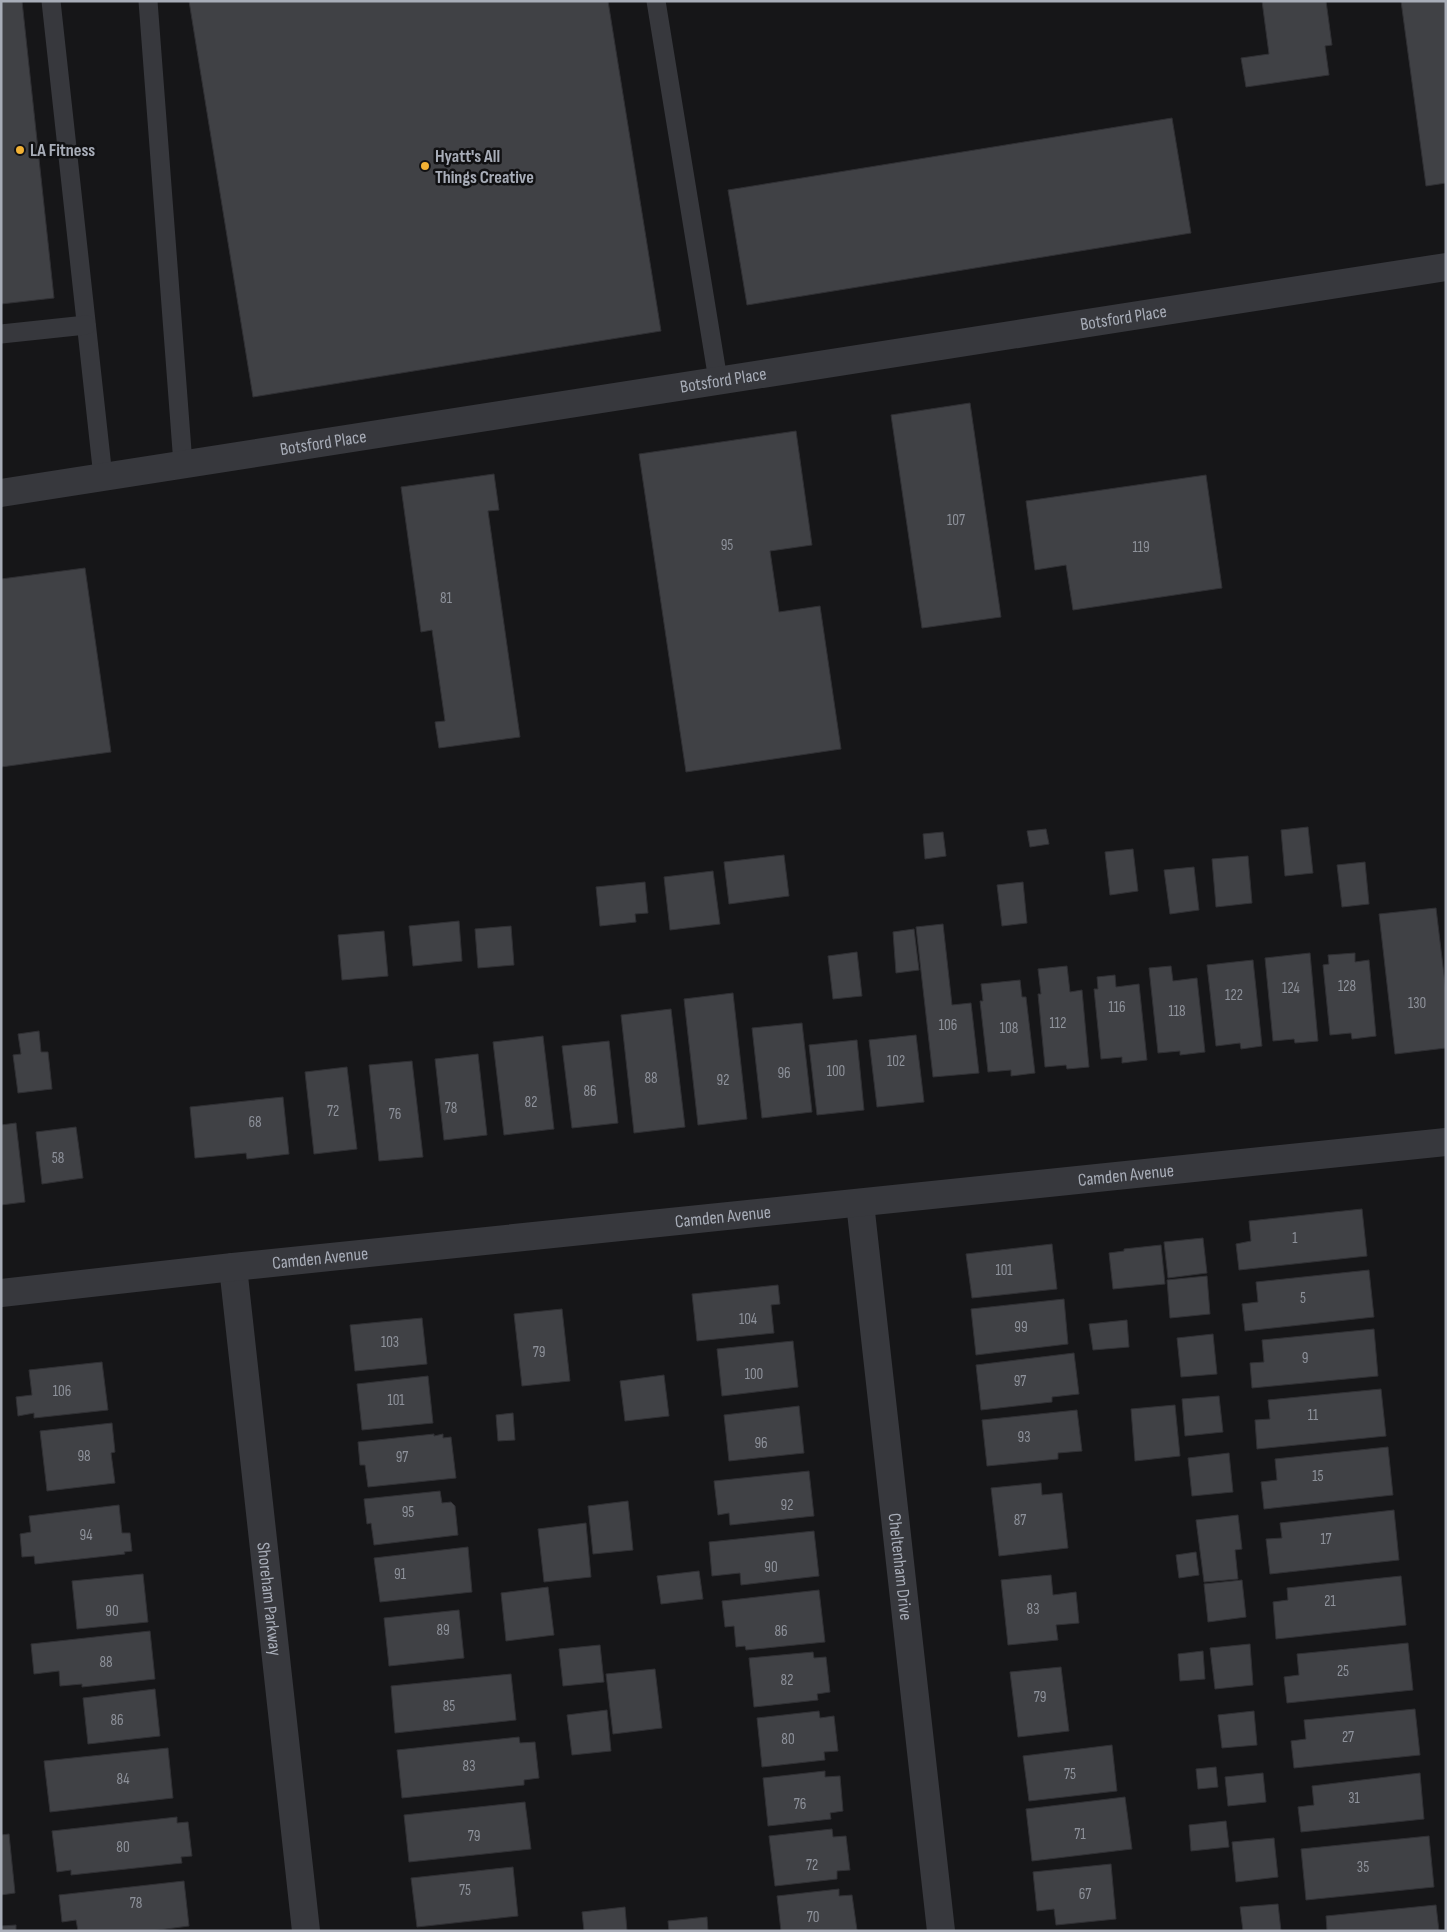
<svg xmlns="http://www.w3.org/2000/svg" width="1447" height="1932" font-family="'Sofia Sans Condensed',sans-serif">
  <style>
    .building { fill: #404145; stroke: #303034 }
    .lines { fill: none; stroke-linecap: round; stroke-linejoin: round }
    .lane { stroke: #37383d; stroke-width: 19 }
    .street { stroke: #37383d; stroke-width: 28 }
    .poi-dot { fill: #f2b134; stroke: #111113; stroke-width: 2 }
    .labels { text-anchor: middle; stroke-width: 5; stroke-linejoin: round; paint-order: stroke }
    .number-label { font-size: 15px; fill: #8e929b }
    .poi-label { font-size: 18px; font-weight: bold; fill: #a8adb8; stroke: #111113; text-anchor: start }
    .street-label { font-size: 18px; fill: #a8adb8; stroke: #111113 }
  </style>
  <rect width="100%" height="100%" fill="#161618"/>
  <!-- building -->
  <g class="building">
    <path d="M1 1H22L54 298 1 304Z"/>
    <path d="M189 1H608L661 331 253 397Z"/>
    <path d="M1262 1H1326L1332 45 1325 46 1329 75 1246 87 1241 58 1269 54Z"/>
    <path d="M1401 1H1446V183L1426 186Z"/>
    <path d="M1172 118 1191 233 747 305 728 190Z"/>
    <path d="M970 403 1001 617 922 628 891 415Z"/>
    <path d="M796 431 812 545 770 551 779 612 820 606 841 749 686 772 639 454Z"/>
    <path d="M494 474 499 510 488 511 520 737 439 748 435 722 445 721 432 630 421 632 401 487Z"/>
    <path d="M1206 475 1222 588 1073 610 1066 565 1035 570 1026 501Z"/>
    <path d="M85 568 111 752 1 767V579Z"/>
    <path d="M1308 827 1313 873 1285 876 1281 830Z"/>
    <path d="M1046 829 1049 844 1030 847 1027 831Z"/>
    <path d="M943 832 946 856 925 859 923 834Z"/>
    <path d="M1133 849 1138 891 1110 895 1105 852Z"/>
    <path d="M784 855 789 896 729 904 724 862Z"/>
    <path d="M1248 856 1252 903 1216 907 1212 859Z"/>
    <path d="M1365 862 1369 904 1342 907 1337 865Z"/>
    <path d="M1194 867 1199 910 1170 914 1164 870Z"/>
    <path d="M713 871 720 924 670 930 664 877Z"/>
    <path d="M645 882 648 913 635 914 636 922 600 926 596 887Z"/>
    <path d="M1023 882 1027 923 1002 926 997 885Z"/>
    <path d="M1436 908 1446 992V1048L1395 1054 1379 914Z"/>
    <path d="M459 921 462 961 413 966 409 926Z"/>
    <path d="M943 924 952 1005 971 1003 979 1073 933 1077 916 927Z"/>
    <path d="M511 926 514 965 478 968 475 929Z"/>
    <path d="M914 929 919 970 896 973 893 932Z"/>
    <path d="M384 931 388 976 342 980 338 935Z"/>
    <path d="M857 952 862 996 833 999 828 956Z"/>
    <path d="M1310 953 1318 1041 1295 1043 1294 1039 1273 1041 1265 958Z"/>
    <path d="M1355 953V962L1369 960 1376 1036 1352 1039 1351 1033 1330 1035 1323 965 1329 964 1328 955Z"/>
    <path d="M1253 960 1262 1046 1241 1049 1240 1043 1216 1046 1207 965Z"/>
    <path d="M1067 966 1070 992 1082 990 1089 1067 1067 1069 1066 1065 1045 1067 1038 994H1041L1038 969Z"/>
    <path d="M1171 966 1173 981 1197 978 1205 1052 1180 1055V1051L1158 1053 1149 968Z"/>
    <path d="M1115 975 1116 987 1139 984 1147 1060 1122 1063V1057L1101 1059 1094 989H1098L1097 977Z"/>
    <path d="M1020 980 1022 997H1026L1035 1073 1011 1076V1070L988 1072 980 1001H983L981 984Z"/>
    <path d="M733 993 747 1119 698 1125 684 999Z"/>
    <path d="M671 1009 685 1127 634 1133 621 1015Z"/>
    <path d="M802 1023 812 1112 762 1118 752 1028Z"/>
    <path d="M39 1031 41 1052H48L52 1089 18 1093 13 1055 21 1054 18 1034Z"/>
    <path d="M916 1035 924 1102 877 1107 869 1040Z"/>
    <path d="M543 1036 554 1129 504 1135 493 1042Z"/>
    <path d="M857 1040 864 1110 817 1115 809 1045Z"/>
    <path d="M609 1041 618 1123 572 1128 562 1046Z"/>
    <path d="M478 1054 487 1135 444 1140 435 1059Z"/>
    <path d="M412 1061 423 1157 379 1161 369 1065Z"/>
    <path d="M347 1067 357 1149 314 1154 305 1072Z"/>
    <path d="M283 1097 289 1154 247 1159 246 1153 195 1158 190 1107Z"/>
    <path d="M16 1123 25 1202 1 1205V1125Z"/>
    <path d="M76 1127 83 1178 42 1184 36 1132Z"/>
    <path d="M1362 1209 1367 1256 1239 1270 1236 1244 1251 1241 1249 1221Z"/>
    <path d="M1203 1238 1207 1273 1168 1278 1164 1242Z"/>
    <path d="M1052 1244 1057 1289 972 1298 966 1254Z"/>
    <path d="M1161 1245 1165 1284 1113 1289 1109 1253 1124 1251V1249Z"/>
    <path d="M1369 1270 1374 1317 1245 1331 1242 1304 1258 1302 1256 1282Z"/>
    <path d="M1207 1276 1210 1314 1170 1318 1167 1280Z"/>
    <path d="M778 1285 780 1304 771 1305 774 1333 697 1341 692 1294Z"/>
    <path d="M1064 1299 1068 1344 976 1355 971 1309Z"/>
    <path d="M562 1309 570 1381 522 1386 514 1314Z"/>
    <path d="M422 1318 427 1364 355 1371 350 1325Z"/>
    <path d="M1127 1320 1129 1347 1093 1350 1089 1324Z"/>
    <path d="M1374 1329 1378 1376 1252 1388 1250 1363 1264 1362 1262 1340Z"/>
    <path d="M1213 1334 1217 1374 1181 1377 1177 1338Z"/>
    <path d="M793 1341 798 1387 722 1396 717 1349Z"/>
    <path d="M1074 1353 1079 1394 1052 1397V1402L981 1410 976 1365Z"/>
    <path d="M102 1362 108 1410 34 1418V1413L18 1416 16 1397 32 1395 29 1370Z"/>
    <path d="M664 1375 669 1416 625 1421 620 1381Z"/>
    <path d="M428 1376 433 1423 362 1430 357 1384Z"/>
    <path d="M1381 1389 1386 1436 1257 1449 1255 1420 1270 1419 1268 1400Z"/>
    <path d="M1219 1396 1223 1432 1185 1436 1182 1399Z"/>
    <path d="M1175 1405 1180 1456 1135 1461 1131 1409Z"/>
    <path d="M799 1406 804 1453 729 1461 724 1415Z"/>
    <path d="M1077 1410 1082 1451 1058 1453V1459L987 1466 982 1420Z"/>
    <path d="M513 1413 515 1440 498 1441 496 1415Z"/>
    <path d="M112 1423 115 1452 111 1453 115 1483 47 1491 40 1431Z"/>
    <path d="M434 1434V1436L443 1434V1438L451 1437 456 1478 368 1487 365 1465H360L358 1442Z"/>
    <path d="M1388 1447 1393 1495 1264 1509 1261 1482 1277 1480 1275 1459Z"/>
    <path d="M1229 1453 1233 1492 1192 1496 1188 1458Z"/>
    <path d="M809 1471 814 1516 730 1525 729 1513 718 1515 714 1481Z"/>
    <path d="M1041 1483 1042 1495 1062 1493 1068 1548 999 1556 991 1488Z"/>
    <path d="M440 1491 442 1503 451 1502 455 1506 458 1535 374 1545 371 1523 367 1524 364 1499Z"/>
    <path d="M628 1501 633 1550 593 1554 588 1506Z"/>
    <path d="M119 1505 122 1533H130L132 1551 124 1552 125 1554 35 1564 34 1556 22 1557 20 1534 31 1532 29 1516Z"/>
    <path d="M1394 1510 1399 1560 1270 1574 1266 1539 1282 1538 1280 1523Z"/>
    <path d="M1238 1515 1242 1549 1235 1550 1238 1579 1204 1582 1196 1520Z"/>
    <path d="M586 1523 591 1577 544 1582 538 1529Z"/>
    <path d="M814 1531 819 1576 741 1585 740 1573 712 1576 709 1542Z"/>
    <path d="M468 1547 472 1592 380 1602 374 1558Z"/>
    <path d="M1196 1552 1199 1575 1179 1578 1176 1555Z"/>
    <path d="M699 1571 703 1599 661 1604 657 1576Z"/>
    <path d="M143 1574 148 1622 77 1629 72 1581Z"/>
    <path d="M1051 1575 1053 1595 1076 1592 1079 1623 1056 1625 1058 1640 1008 1645 1001 1580Z"/>
    <path d="M1401 1576 1406 1625 1276 1639 1273 1602 1288 1600 1287 1588Z"/>
    <path d="M1242 1580 1246 1617 1208 1622 1204 1584Z"/>
    <path d="M548 1587 554 1635 506 1641 501 1593Z"/>
    <path d="M819 1590 825 1642 746 1650 745 1646 736 1647 734 1626 725 1627 722 1601Z"/>
    <path d="M459 1610 464 1658 389 1666 384 1618Z"/>
    <path d="M150 1631 155 1679 82 1687V1684L60 1686 59 1671 34 1674 31 1644Z"/>
    <path d="M1408 1643 1413 1690 1287 1703 1284 1677 1299 1675 1297 1654Z"/>
    <path d="M1250 1644 1253 1685 1215 1689 1210 1648Z"/>
    <path d="M600 1645 604 1682 563 1686 559 1649Z"/>
    <path d="M1203 1651 1205 1679 1180 1681 1178 1654Z"/>
    <path d="M813 1652 814 1658 826 1657 830 1692 817 1694 818 1700 754 1707 749 1658Z"/>
    <path d="M1061 1667 1069 1731 1018 1737 1010 1672Z"/>
    <path d="M655 1669 662 1728 613 1734 606 1674Z"/>
    <path d="M511 1674 516 1720 395 1733 391 1686Z"/>
    <path d="M155 1689 160 1736 88 1744 83 1698Z"/>
    <path d="M1415 1709 1420 1755 1294 1768 1291 1741 1306 1739 1304 1720Z"/>
    <path d="M607 1710 611 1751 572 1755 567 1715Z"/>
    <path d="M819 1711 820 1718 834 1716 838 1751 824 1752 825 1760 762 1767 757 1718Z"/>
    <path d="M1254 1711 1257 1745 1222 1748 1218 1715Z"/>
    <path d="M519 1737 520 1743 535 1742 539 1778 524 1780V1785L402 1798 397 1750Z"/>
    <path d="M1112 1745 1117 1791 1029 1801 1023 1756Z"/>
    <path d="M168 1748 173 1798 50 1812 44 1761Z"/>
    <path d="M1216 1767 1218 1787 1198 1789 1196 1769Z"/>
    <path d="M825 1771V1777L840 1776 843 1811 830 1813 831 1819 768 1826 763 1778Z"/>
    <path d="M1263 1773 1266 1802 1228 1806 1225 1777Z"/>
    <path d="M1420 1773 1424 1819 1301 1832 1298 1807 1314 1805 1312 1786Z"/>
    <path d="M1125 1797 1132 1849 1032 1861 1026 1809Z"/>
    <path d="M525 1802 531 1849 409 1862 404 1815Z"/>
    <path d="M177 1817V1823L188 1822 192 1856 181 1857 182 1863 71 1875V1870L57 1872 52 1831Z"/>
    <path d="M1226 1821 1229 1847 1191 1851 1189 1825Z"/>
    <path d="M832 1829 833 1837 846 1836 850 1870 837 1871V1879L775 1886 769 1836Z"/>
    <path d="M9 1834 15 1893 1 1895V1835Z"/>
    <path d="M1429 1836 1434 1887 1306 1900 1301 1849Z"/>
    <path d="M1274 1838 1278 1877 1236 1882 1232 1842Z"/>
    <path d="M1111 1864 1116 1919 1056 1925 1054 1909 1037 1911 1033 1872Z"/>
    <path d="M513 1867 518 1916 417 1927 411 1878Z"/>
    <path d="M184 1881 189 1926 151 1931H78L76 1920 62 1922 59 1895Z"/>
    <path d="M839 1889V1896L852 1895 857 1930 781 1931 777 1896Z"/>
    <path d="M1278 1904 1281 1931H1243L1240 1907Z"/>
    <path d="M1436 1905 1439 1931H1327L1326 1916Z"/>
    <path d="M625 1907 627 1931H584L582 1912Z"/>
    <path d="M707 1917 708 1931H669L668 1921Z"/>
    <path d="M16 1925V1931H1V1926Z"/>
  </g>
  <g class="lines">
    <!-- lane -->
    <g class="lane">
      <path d="M51 1 103 477"/>
      <path d="M148 1 183 464"/>
      <path d="M656 1 718 380"/>
      <path d="M1 334 86 325"/>
    </g>
    <!-- street -->
    <g class="street">
      <path id="s1" d="M1 493 1446 267"/>
      <path id="s2" d="M860 1203 941 1931"/>
      <path id="s3" d="M233 1267 306 1931"/>
      <path id="s4" d="M1 1293 233 1267 1446 1142"/>
    </g>
  </g>
  <!-- markers -->
  <g class="poi-dot">
    <circle cx="20" cy="150" r="5"/>
    <circle cx="425" cy="166" r="5"/>
  </g>
  <g class="labels">
    <!-- number labels -->
    <g class="number-label">
      <text x="956" y="525">107</text>
      <text x="727" y="550">95</text>
      <text x="1141" y="552">119</text>
      <text x="446" y="603">81</text>
      <text x="1347" y="991">128</text>
      <text x="1291" y="993">124</text>
      <text x="1234" y="1000">122</text>
      <text x="1417" y="1008">130</text>
      <text x="1117" y="1012">116</text>
      <text x="1177" y="1016">118</text>
      <text x="1058" y="1028">112</text>
      <text x="948" y="1030">106</text>
      <text x="1009" y="1033">108</text>
      <text x="896" y="1066">102</text>
      <text x="836" y="1076">100</text>
      <text x="784" y="1078">96</text>
      <text x="651" y="1083">88</text>
      <text x="723" y="1085">92</text>
      <text x="590" y="1096">86</text>
      <text x="531" y="1107">82</text>
      <text x="451" y="1113">78</text>
      <text x="333" y="1116">72</text>
      <text x="395" y="1119">76</text>
      <text x="255" y="1127">68</text>
      <text x="58" y="1163">58</text>
      <text x="1295" y="1243">1</text>
      <text x="1004" y="1275">101</text>
      <text x="1303" y="1303">5</text>
      <text x="748" y="1324">104</text>
      <text x="1021" y="1332">99</text>
      <text x="390" y="1347">103</text>
      <text x="539" y="1357">79</text>
      <text x="1305" y="1363">9</text>
      <text x="754" y="1379">100</text>
      <text x="1020" y="1386">97</text>
      <text x="62" y="1396">106</text>
      <text x="396" y="1405">101</text>
      <text x="1313" y="1420">11</text>
      <text x="1024" y="1442">93</text>
      <text x="761" y="1448">96</text>
      <text x="84" y="1461">98</text>
      <text x="402" y="1462">97</text>
      <text x="1318" y="1481">15</text>
      <text x="787" y="1510">92</text>
      <text x="408" y="1517">95</text>
      <text x="1020" y="1525">87</text>
      <text x="86" y="1540">94</text>
      <text x="1326" y="1544">17</text>
      <text x="771" y="1572">90</text>
      <text x="400" y="1579">91</text>
      <text x="1330" y="1606">21</text>
      <text x="1033" y="1614">83</text>
      <text x="112" y="1616">90</text>
      <text x="443" y="1635">89</text>
      <text x="781" y="1636">86</text>
      <text x="106" y="1667">88</text>
      <text x="1343" y="1676">25</text>
      <text x="787" y="1685">82</text>
      <text x="1040" y="1702">79</text>
      <text x="449" y="1711">85</text>
      <text x="117" y="1725">86</text>
      <text x="1348" y="1742">27</text>
      <text x="788" y="1744">80</text>
      <text x="469" y="1771">83</text>
      <text x="1070" y="1779">75</text>
      <text x="123" y="1784">84</text>
      <text x="1354" y="1803">31</text>
      <text x="800" y="1809">76</text>
      <text x="1080" y="1839">71</text>
      <text x="474" y="1841">79</text>
      <text x="123" y="1852">80</text>
      <text x="812" y="1870">72</text>
      <text x="1363" y="1872">35</text>
      <text x="465" y="1895">75</text>
      <text x="1085" y="1899">67</text>
      <text x="136" y="1908">78</text>
      <text x="813" y="1922">70</text>
    </g>
    <!-- poi labels -->
    <g class="poi-label">
      <text x="30" y="156">LA Fitness</text>
      <text x="435" y="162">Hyatt's All<tspan x="435" dy="21">Things Creative</tspan></text>
    </g>
    <!-- street labels -->
    <g class="street-label">
      <text dy="6" stroke="none"><textPath href="#s1" startOffset="1136">Botsford Place</textPath></text>
      <text dy="6" stroke="none"><textPath href="#s1" startOffset="731">Botsford Place</textPath></text>
      <text dy="6" stroke="none"><textPath href="#s1" startOffset="326">Botsford Place</textPath></text>
      <text dy="6" stroke="none"><textPath href="#s4" startOffset="1131">Camden Avenue</textPath></text>
      <text dy="6" stroke="none"><textPath href="#s4" startOffset="726">Camden Avenue</textPath></text>
      <text dy="6" stroke="none"><textPath href="#s4" startOffset="321">Camden Avenue</textPath></text>
      <text dy="6" stroke="none"><textPath href="#s2" startOffset="366">Cheltenham Drive</textPath></text>
      <text dy="6" stroke="none"><textPath href="#s3" startOffset="334">Shoreham Parkway</textPath></text>
    </g>
  </g>
  <!-- border -->
  <rect width="1447" height="1932" fill="none" stroke="#a8adb8" stroke-width="5"/>
</svg>
